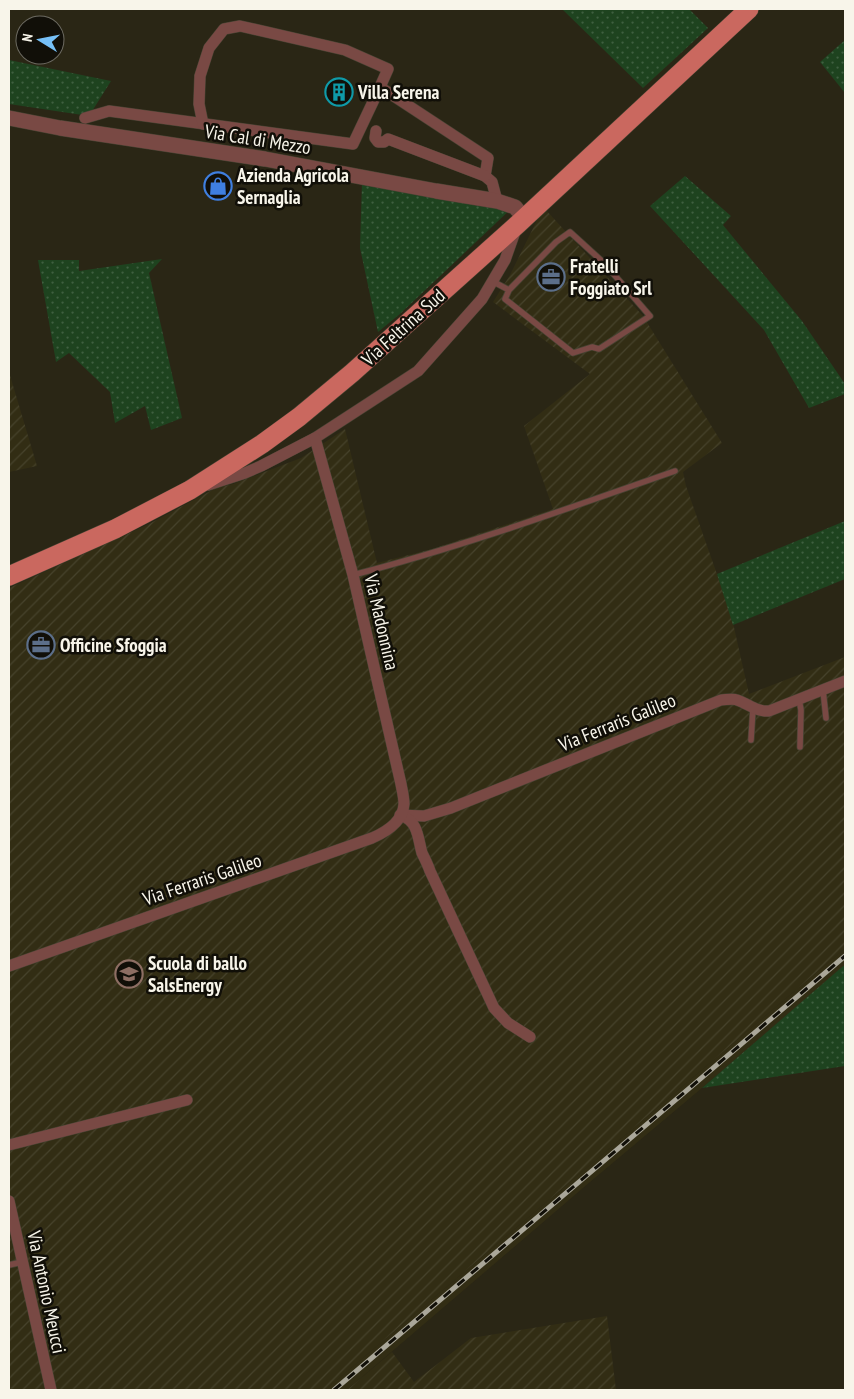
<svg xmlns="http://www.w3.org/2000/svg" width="854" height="1399" font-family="'PT Sans Narrow',sans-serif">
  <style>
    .built { fill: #322d14 }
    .industrial { fill: url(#industrial-furrows) }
    .grass { fill: url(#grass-dots) }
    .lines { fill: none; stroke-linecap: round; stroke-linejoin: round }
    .service-casing { stroke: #474333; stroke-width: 7 }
    .minor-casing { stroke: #474333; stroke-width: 12 }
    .tertiary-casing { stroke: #474333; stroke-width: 16 }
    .primary-casing { stroke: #474333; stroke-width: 20 }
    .service { stroke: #794944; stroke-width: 5.5 }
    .minor { stroke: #794944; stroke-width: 11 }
    .tertiary { stroke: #794944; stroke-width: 15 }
    .primary { stroke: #ca685f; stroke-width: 19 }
    .rail-casing { stroke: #aaa79a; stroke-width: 5 }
    .rail { stroke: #110f08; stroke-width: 3; stroke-dasharray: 9; stroke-linecap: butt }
    .labels { text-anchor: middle; stroke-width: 5; stroke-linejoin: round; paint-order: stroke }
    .poi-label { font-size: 19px; font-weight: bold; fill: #f8f5ea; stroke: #110f08; text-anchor: start }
    .street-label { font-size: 19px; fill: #f8f5ea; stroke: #110f08 }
  </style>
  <defs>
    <pattern id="industrial-furrows" width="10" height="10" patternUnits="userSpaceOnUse" patternTransform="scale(1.25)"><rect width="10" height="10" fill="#322d14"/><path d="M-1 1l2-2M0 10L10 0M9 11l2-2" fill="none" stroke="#46422b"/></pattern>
    <pattern id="grass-dots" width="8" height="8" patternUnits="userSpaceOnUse" patternTransform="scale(1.25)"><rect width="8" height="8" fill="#1e431f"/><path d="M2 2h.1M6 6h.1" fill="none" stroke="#3f5f40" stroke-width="1.8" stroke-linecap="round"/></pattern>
  </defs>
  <rect width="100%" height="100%" fill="#2a2615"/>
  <!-- built -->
  <path class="built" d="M845 948V965L702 1088 590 1182 347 1390H325Z"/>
  <!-- industrial -->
  <g class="industrial">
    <path d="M545 209 643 316 722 443 683 472 686 486 731 614 749 694 845 657V948L325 1390H9V588L149 524 216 488 233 484 301 458 345 429 377 563 432 549 553 509 524 426 590 374 493 302 510 275 540 214Z"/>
    <path d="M9 372 37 466 9 472Z"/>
    <path d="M607 1316 616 1390H347L392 1352 414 1382 471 1338Z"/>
  </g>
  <!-- grass -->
  <g class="grass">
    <path d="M562 9H689L708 28 643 88Z"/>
    <path d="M845 40V93L820 62Z"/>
    <path d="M9 60 111 81 89 116 9 104Z"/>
    <path d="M685 176 731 216 723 225 802 321 845 384V394L809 408 764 330 650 206Z"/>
    <path d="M362 181 514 206 400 314 378 332 360 248Z"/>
    <path d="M162 259 149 273 182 418 151 430 145 406 115 423 110 392 69 353 56 362 38 260H79V271Z"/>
    <path d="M845 521V579L733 625 717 574Z"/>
    <path d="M845 965V1066L702 1088 842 967Z"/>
  </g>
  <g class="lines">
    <!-- service casing -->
    <g class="service-casing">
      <g id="service">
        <path d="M492 281 509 290 505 299 573 353 592 347 599 349 650 316 604 263 570 232 556 242 509 290"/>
        <path d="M353 575C462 547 569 508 675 471"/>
        <path d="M823 690 826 718"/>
        <path d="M799 699 801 710 800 747"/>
        <path d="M751 740 753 708"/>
        <path d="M9 1265 22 1262"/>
      </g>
    </g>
    <!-- minor casing -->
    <g class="minor-casing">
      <g id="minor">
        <path d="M85 118 109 111 353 144 380 87 488 158 485 176 492 182 497 201"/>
        <path d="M203 124 199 104 200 76 209 48 224 29 240 26 345 50 388 69 380 87"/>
        <path d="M376 131 375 138 378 142H384L388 139 485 176"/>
        <path d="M208 485 245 473 261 466 315 438 418 371 482 299 505 260 516 229"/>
        <path d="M400 815 424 816 451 808 721 700C726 700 732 698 737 700 749 704 756 712 769 711L845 681"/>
        <path d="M402 816C418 821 418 839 422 853 425 859 428 865 430 871L494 1008 508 1023 530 1037"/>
        <path d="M9 966 372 838C386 832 403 821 404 804 404 797 402 790 401 784L353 575 315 438"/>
        <path d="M9 1145 187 1100"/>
        <path d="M9 1201 51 1390"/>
      </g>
    </g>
    <!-- tertiary casing -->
    <g class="tertiary-casing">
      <path id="tertiary" d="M9 118 60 128 265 159 436 191 497 201 515 207 524 218"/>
    </g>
    <!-- primary casing -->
    <g class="primary-casing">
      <path id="primary" d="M9 576 115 529 190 490 262 444 299 417 352 373 518 224 749 9"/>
    </g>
    <!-- service -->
    <use href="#service" class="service"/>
    <!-- minor -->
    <use href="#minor" class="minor"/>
    <!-- tertiary -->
    <use href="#tertiary" class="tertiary"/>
    <!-- primary -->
    <use href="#primary" class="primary"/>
    <!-- rail casing -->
    <g class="rail-casing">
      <path id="rail" d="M334 1390 845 956"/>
    </g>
    <!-- rail -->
    <use href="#rail" class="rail"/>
  </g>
  <!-- icons -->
  <defs>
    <g id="building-ring" transform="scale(1.4375)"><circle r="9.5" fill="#110f08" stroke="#0f9aa8" stroke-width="1.5"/><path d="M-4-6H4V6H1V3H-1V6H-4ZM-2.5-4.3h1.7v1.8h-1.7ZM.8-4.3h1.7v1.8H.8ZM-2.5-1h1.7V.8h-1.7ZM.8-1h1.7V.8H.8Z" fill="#0f9aa8"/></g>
    <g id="shop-ring" transform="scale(1.4375)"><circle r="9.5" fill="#110f08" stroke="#3f7fe0" stroke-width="1.5"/><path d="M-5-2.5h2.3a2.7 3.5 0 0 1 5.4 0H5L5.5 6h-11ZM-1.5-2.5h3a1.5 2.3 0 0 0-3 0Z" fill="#3f7fe0"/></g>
    <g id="office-ring" transform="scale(1.4375)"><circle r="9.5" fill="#110f08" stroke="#5c6f8a" stroke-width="1.5"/><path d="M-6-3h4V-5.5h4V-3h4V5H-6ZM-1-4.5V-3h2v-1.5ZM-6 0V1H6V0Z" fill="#5c6f8a"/></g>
    <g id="school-ring" transform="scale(1.4375)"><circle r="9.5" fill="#110f08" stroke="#8d6e63" stroke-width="1.5"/><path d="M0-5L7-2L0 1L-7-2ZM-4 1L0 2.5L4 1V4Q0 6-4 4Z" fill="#8d6e63"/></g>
  </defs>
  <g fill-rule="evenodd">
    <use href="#building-ring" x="339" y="92"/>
    <use href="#shop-ring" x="218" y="186"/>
    <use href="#office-ring" x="551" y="277"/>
    <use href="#office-ring" x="41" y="645"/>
    <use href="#school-ring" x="129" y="974"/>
  </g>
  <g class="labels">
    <!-- poi labels -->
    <g class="poi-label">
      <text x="358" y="99">Villa Serena</text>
      <text x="237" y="182">Azienda Agricola<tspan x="237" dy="22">Sernaglia</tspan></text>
      <text x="570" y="273">Fratelli<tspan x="570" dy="22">Foggiato Srl</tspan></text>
      <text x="60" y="652">Officine Sfoggia</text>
      <text x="148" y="970">Scuola di ballo<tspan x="148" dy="22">SalsEnergy</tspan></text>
    </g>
    <!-- street labels -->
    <g class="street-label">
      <text transform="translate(258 139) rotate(9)" y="7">Via Cal di Mezzo</text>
      <text transform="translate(403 327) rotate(-42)" y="7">Via Feltrina Sud</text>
      <text transform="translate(382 622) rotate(77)" y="7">Via Madonnina</text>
      <text transform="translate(617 722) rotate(-22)" y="7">Via Ferraris Galileo</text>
      <text transform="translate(202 879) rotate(-19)" y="7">Via Ferraris Galileo</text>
      <text transform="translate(47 1292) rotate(78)" y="7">Via Antonio Meucci</text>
    </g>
  </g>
  <!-- border -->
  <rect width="854" height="1399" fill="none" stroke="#f8f5ea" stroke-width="20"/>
  <!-- north arrow -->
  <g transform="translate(40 40) rotate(280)"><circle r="24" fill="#110f08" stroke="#6d6b62"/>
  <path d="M0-4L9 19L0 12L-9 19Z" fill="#76c0f7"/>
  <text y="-8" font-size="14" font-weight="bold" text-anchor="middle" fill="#f8f5ea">N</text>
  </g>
</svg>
